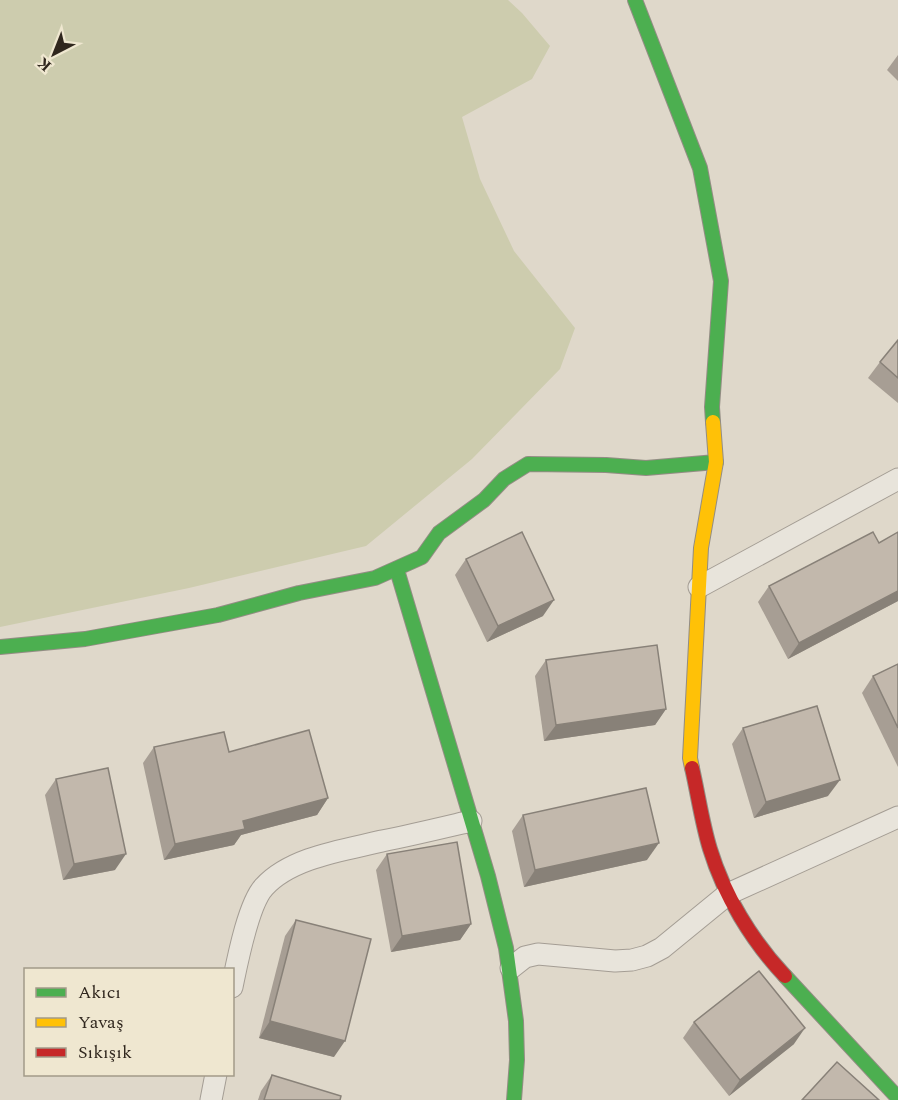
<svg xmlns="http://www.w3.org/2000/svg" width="898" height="1100" font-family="Spectral,serif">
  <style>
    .green { fill: #cdccae }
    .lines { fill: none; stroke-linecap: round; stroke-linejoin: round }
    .street-casing { stroke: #a49d94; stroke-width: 23 }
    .fast-casing { stroke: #938d84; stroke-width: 16 }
    .slow-casing { stroke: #938d84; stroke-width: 16 }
    .jam-casing { stroke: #938d84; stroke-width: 16 }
    .street { stroke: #e8e4db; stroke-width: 21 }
    .fast { stroke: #4caf50; stroke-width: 14 }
    .slow { stroke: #ffc107; stroke-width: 14 }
    .jam { stroke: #c62828; stroke-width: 14 }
    .wall { fill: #a79e94 }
    .shaded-wall { fill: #888178 }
    .building { fill: #c2b8ac; stroke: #888178; stroke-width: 1.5 }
  </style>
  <rect width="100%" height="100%" fill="#dfd8ca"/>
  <!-- green -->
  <path class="green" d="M0 0H508L522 13 550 46 532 79 462 117 480 179 514 251 575 328 560 369 472 459 366 546 189 588 0 627Z"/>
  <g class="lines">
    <!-- street casing -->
    <g class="street-casing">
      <g id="street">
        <path d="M699 587 898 479"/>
        <path d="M511 968 525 957 538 954 615 961 632 960 647 956 662 948 728 894 898 817"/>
        <path d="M232 987C237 963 248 904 264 887 291 857 345 850 382 841 412 835 441 828 471 821"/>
        <path d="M211 1100 216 1074"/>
      </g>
    </g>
    <!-- fast casing -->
    <g class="fast-casing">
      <g id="fast">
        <path d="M635 0 700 168 721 281 712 407 713 422"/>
        <path d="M397 570 488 876 506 948 516 1021 517 1060 514 1100"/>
        <path d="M0 647 85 639 218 615 299 593 375 578 422 557 439 533 484 500 504 479 528 464 606 465 646 468 716 462"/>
        <path d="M785 976 898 1098"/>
      </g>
    </g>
    <!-- slow casing -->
    <g class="slow-casing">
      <path id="slow" d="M692 768 690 758 701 548 716 462 713 422"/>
    </g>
    <!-- jam casing -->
    <g class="jam-casing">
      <path id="jam" d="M692 768C698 794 702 823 710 849 724 895 752 941 785 976"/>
    </g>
    <!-- street -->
    <use href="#street" class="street"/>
    <!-- fast -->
    <use href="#fast" class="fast"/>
    <!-- slow -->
    <use href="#slow" class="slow"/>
    <!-- jam -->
    <use href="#jam" class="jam"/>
  </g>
  <!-- wall -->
  <g class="wall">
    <path d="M898 55V81L887 70Z"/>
    <path d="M898 340V403L868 378 880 362Z"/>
    <path d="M898 532V601L788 659 758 602 769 586 879 543Z"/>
    <path d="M466 559 543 616 487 642 455 575Z"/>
    <path d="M546 660 666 709 655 725 544 741 535 676Z"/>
    <path d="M898 664V767L862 693 873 676Z"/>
    <path d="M743 728 828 796 754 818 732 744Z"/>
    <path d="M154 747 229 752 328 798 317 815 241 835 234 845 164 860 143 763Z"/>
    <path d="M56 779 115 870 63 880 45 795Z"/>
    <path d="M523 815 647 860 524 887 512 831Z"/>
    <path d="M387 854 471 924 460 940 391 952 376 870Z"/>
    <path d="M296 920 334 1057 259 1038 285 936Z"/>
    <path d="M694 1022 794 1044 729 1096 683 1038Z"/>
    <path d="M272 1075 340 1100H258L261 1091Z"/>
  </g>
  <!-- shaded-wall -->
  <g class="shaded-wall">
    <path d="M898 591V601L788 659 799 643Z"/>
    <path d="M554 600 543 616 487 642 498 626Z"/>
    <path d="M666 709 655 725 544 741 556 725Z"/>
    <path d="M840 780 828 796 754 818 766 802Z"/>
    <path d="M328 798 317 815 241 835 234 845 164 860 175 844 243 821Z"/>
    <path d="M659 843 647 860 524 887 535 870Z"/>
    <path d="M126 854 115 870 63 880 74 864Z"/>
    <path d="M471 924 460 940 391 952 402 936Z"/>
    <path d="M270 1021 345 1041 334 1057 259 1038Z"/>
    <path d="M805 1028 794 1044 729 1096 740 1080Z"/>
  </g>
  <!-- building -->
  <g class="building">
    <path d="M898 340V378L880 362Z"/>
    <path d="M522 532 554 600 498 626 466 559Z"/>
    <path d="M873 532 879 543 898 532V591L799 643 769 586Z"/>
    <path d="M657 645 666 709 556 725 546 660Z"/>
    <path d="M898 664V728L873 676Z"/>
    <path d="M817 706 840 780 766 802 743 728Z"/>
    <path d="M309 730 328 798 243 821 245 829 175 844 154 747 224 732 229 752Z"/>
    <path d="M108 768 126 854 74 864 56 779Z"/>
    <path d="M646 788 659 843 535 870 523 815Z"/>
    <path d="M457 842 471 924 402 936 387 854Z"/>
    <path d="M296 920 371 939 345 1041 270 1021Z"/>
    <path d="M759 971 805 1028 740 1080 694 1022Z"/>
    <path d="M837 1062 879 1100H802Z"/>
    <path d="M272 1075 341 1096 340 1100H264Z"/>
  </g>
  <!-- legend -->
  <rect x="24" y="968" width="210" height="108" fill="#efe7d0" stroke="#a39a89" stroke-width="1.5"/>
  <rect x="36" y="988" width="30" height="9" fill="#4caf50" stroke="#a39a89" stroke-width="1.5"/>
  <text x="78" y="998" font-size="18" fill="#30271e">Akıcı</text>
  <rect x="36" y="1018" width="30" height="9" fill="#ffc107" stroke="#a39a89" stroke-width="1.5"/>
  <text x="78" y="1028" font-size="18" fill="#30271e">Yavaş</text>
  <rect x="36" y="1048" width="30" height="9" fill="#c62828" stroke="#a39a89" stroke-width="1.5"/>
  <text x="78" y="1058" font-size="18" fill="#30271e">Sıkışık</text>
  <!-- north arrow -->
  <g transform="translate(54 54) rotate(222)" stroke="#efe7d0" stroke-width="4.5" paint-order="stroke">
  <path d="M0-4.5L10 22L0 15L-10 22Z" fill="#30271e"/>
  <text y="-9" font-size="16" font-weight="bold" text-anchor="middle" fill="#30271e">K</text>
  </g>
</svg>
